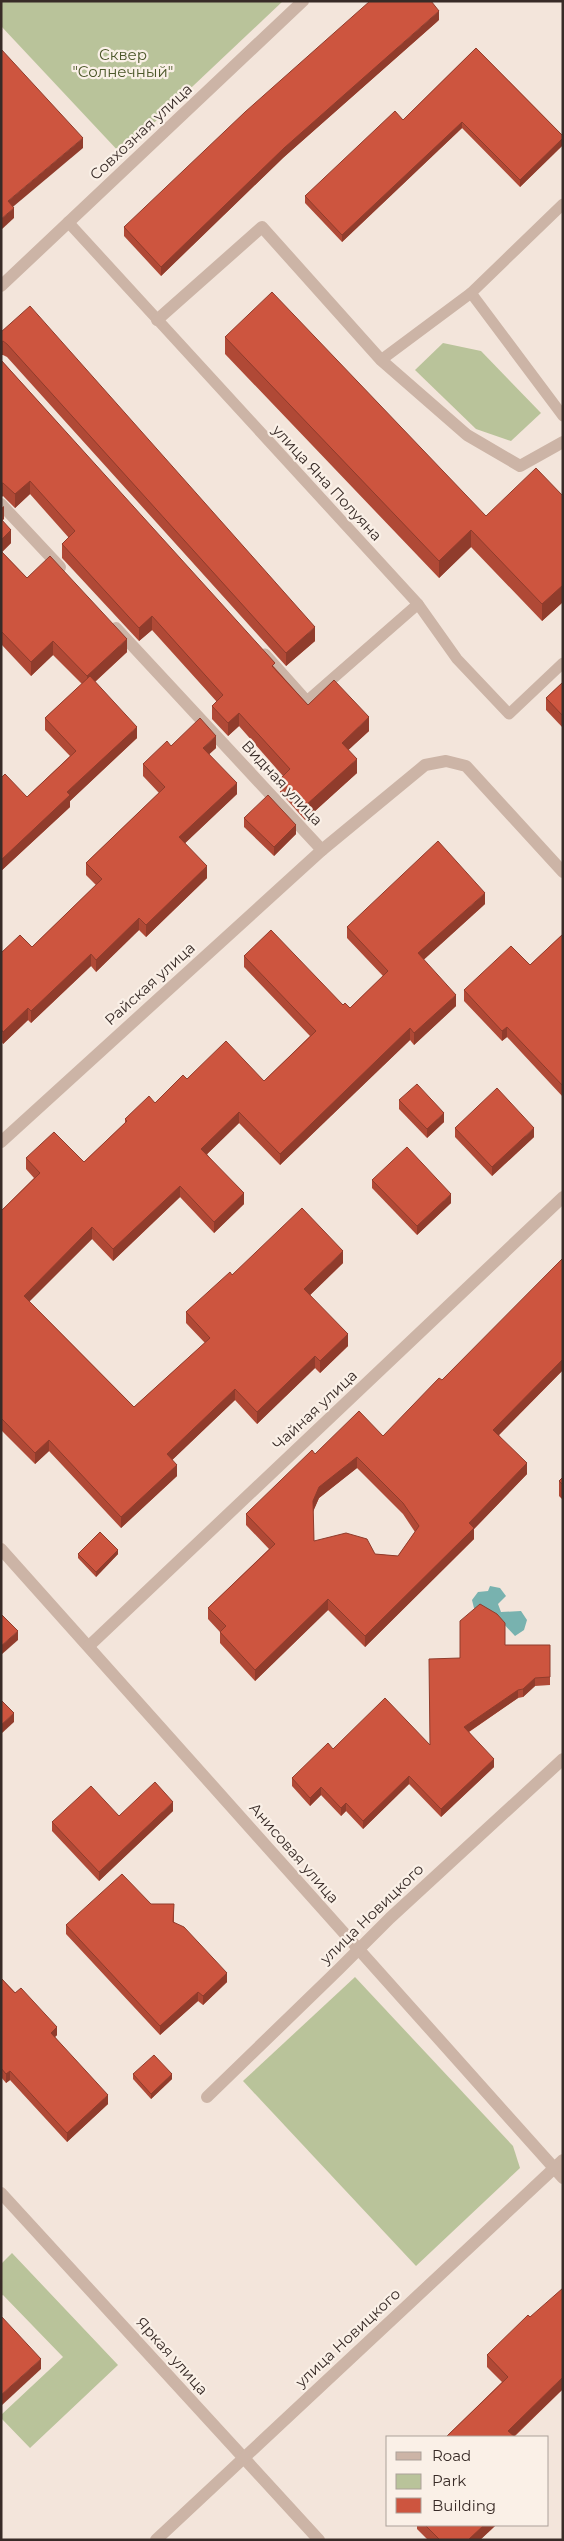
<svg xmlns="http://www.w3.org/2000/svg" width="564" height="2541" font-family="Montserrat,sans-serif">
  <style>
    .green { fill: #b9c39a }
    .water { fill: #78b2af }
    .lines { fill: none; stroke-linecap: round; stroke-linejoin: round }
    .lane { stroke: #ccb4a6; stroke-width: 11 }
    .street { stroke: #ccb4a6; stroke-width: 12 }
    .wall { fill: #b04936; fill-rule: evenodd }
    .shaded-wall { fill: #903c2c }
    .building { fill: #cd553f; stroke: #903c2c; fill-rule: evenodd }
    .labels { text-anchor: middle; stroke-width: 4.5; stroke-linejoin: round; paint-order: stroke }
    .park-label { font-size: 15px; fill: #4b5729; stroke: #faf0e7 }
    .street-label { font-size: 15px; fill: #382b27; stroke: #faf0e7 }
  </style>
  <rect width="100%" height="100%" fill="#f3e5db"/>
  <!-- green -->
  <g class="green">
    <path d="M1 1H283L121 154 1 26Z"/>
    <path d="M443 343 481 351 541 413 511 441 476 429 415 370Z"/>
    <path d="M355 1977 513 2146 520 2168 416 2266 243 2081Z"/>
    <path d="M12 2253 118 2365 30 2448 1 2418V2415L63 2357 3 2295 1 2296V2264Z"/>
  </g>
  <!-- water -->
  <path class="water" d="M490 1586 500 1588 506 1596 498 1604 501 1612 521 1611 527 1620 524 1630 515 1636 501 1621 474 1608 472 1600 478 1592 488 1591Z"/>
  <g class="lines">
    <!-- lane -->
    <g class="lane">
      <path d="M68 222 418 604 457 659 509 714 563 663"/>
      <path d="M471 293 563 416"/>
      <path d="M381 360 471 293 563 204"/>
      <path d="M265 654 307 701 418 604"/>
    </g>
    <!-- street -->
    <g class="street">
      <path d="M1 286 303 1"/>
      <path d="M157 320 262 227 381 360 467 435 520 466 563 442"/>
      <path d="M1 504 60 567"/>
      <path d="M116 628 322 850"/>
      <path d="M1 1142 322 850 425 765 446 761 466 766 563 872"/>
      <path d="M1 1549 563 2178"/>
      <path d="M89 1646 563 1197"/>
      <path d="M207 2097 338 1970 390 1918 563 1759"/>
      <path d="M1 2193 319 2540"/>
      <path d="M156 2540 563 2160"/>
    </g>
  </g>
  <!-- wall -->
  <g class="wall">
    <path d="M439 20 284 157 161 276 124 236V227Z"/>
    <path d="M476 48 563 136V145L520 187 462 128 342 242 305 203V196L403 120Z"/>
    <path d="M1 332 315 641 286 666 7 357 3 355H1Z"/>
    <path d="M225 337 486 516 563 496V602L542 621 471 547 439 578 225 354Z"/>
    <path d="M1 360 308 705 369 731 348 750 357 773 305 820 280 792V779L283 776 239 726 228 736 212 719V706L217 702 152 630 139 641 62 558V544L69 538 30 494 15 508 3 496 1 497Z"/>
    <path d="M1 503 4 519 2 520 11 543 2 552 27 578 127 652 95 682 137 738 70 801V807L1 871V778L27 797 70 756 45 730V718L82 684 53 655 31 676 1 644Z"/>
    <path d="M563 682V728L546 710V698Z"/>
    <path d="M171 746 216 748 209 754 237 794 185 843 207 878 146 937 139 930 96 972 91 966 31 1023 28 1020 3 1044 1 1041V953L32 947 96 885 86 875V863L159 793 143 776V764Z"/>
    <path d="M244 818 296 834 274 856 244 827Z"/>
    <path d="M485 904 423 960 456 1006 414 1045 410 1040 280 1165 239 1123 207 1154 244 1204 214 1233 180 1197 113 1261 92 1239 29 1301 134 1407 205 1343 186 1323V1312L232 1275 343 1263 310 1295 348 1346 320 1373 315 1368 257 1424 235 1400 172 1460 177 1476 121 1528 49 1451 35 1464 2 1431H1V1211L34 1178 26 1169V1158L84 1162 125 1123V1119L155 1103 187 1079 264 1081 310 1036 244 967V956L350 1008 383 976 347 938V927Z"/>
    <path d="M563 934V1097L507 1037 502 1041 464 1001V990L530 965Z"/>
    <path d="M399 1100 444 1122 427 1138 399 1109Z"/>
    <path d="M455 1128 534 1137 492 1176 455 1137Z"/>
    <path d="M372 1180 451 1203 417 1235 372 1188Z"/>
    <path d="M563 1370 499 1435 527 1474 474 1529V1539L365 1647 328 1610 255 1681 220 1643V1632L208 1619V1608L269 1549 246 1525V1514L315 1454 383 1436 442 1380ZM357 1468 403 1514 415 1532 398 1556 375 1554 314 1541 313 1511 319 1498Z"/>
    <path d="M563 1477V1500L559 1496V1481Z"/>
    <path d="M78 1554H118L96 1577 78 1558Z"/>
    <path d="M505 1645H550V1685L535 1686 523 1697 518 1698 469 1732 494 1767 441 1817 409 1784 363 1829 346 1811 341 1816 321 1795 310 1806 292 1786V1778L333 1749 430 1745 460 1658Z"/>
    <path d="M173 1811 99 1881 52 1831V1822Z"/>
    <path d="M151 1904 174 1913V1922L227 1982 203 2005 198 2001 160 2035 66 1934V1925Z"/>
    <path d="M1 1978 57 2035 55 2037 108 2104 67 2142 10 2080 6 2083 1 2077Z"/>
    <path d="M133 2074 172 2079 151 2099 133 2079Z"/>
    <path d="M487 2355 563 2389 514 2437H446L502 2382 487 2367Z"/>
    <path d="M417 2525H496L480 2540H428L417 2529Z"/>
  </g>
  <!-- shaded-wall -->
  <g class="shaded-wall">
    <path d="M439 11V20L284 157 161 276V267L284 148Z"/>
    <path d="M462 122V128L342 242V235Z"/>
    <path d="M83 138V148L8 211V201Z"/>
    <path d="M563 138V145L520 187V180Z"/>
    <path d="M14 208V218L1 230V219Z"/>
    <path d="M3 341V355H1V342Z"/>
    <path d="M30 481V494L15 508V494Z"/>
    <path d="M1 483H3V496L1 497Z"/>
    <path d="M4 506V519L1 521V508Z"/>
    <path d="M11 530V543L1 553V540Z"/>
    <path d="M471 530V547L439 578V561Z"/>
    <path d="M563 585V602L542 621V604Z"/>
    <path d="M152 616V630L139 641V628Z"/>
    <path d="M315 627V641L286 666V653Z"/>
    <path d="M127 639V652L87 689V676Z"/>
    <path d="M53 641V655L31 676V662Z"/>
    <path d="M239 713V726L228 736V723Z"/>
    <path d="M369 717V731L342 756V743Z"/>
    <path d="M137 727V738L70 801V807L1 871V860L67 792Z"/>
    <path d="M216 736V748L203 760V748Z"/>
    <path d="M357 759V773L305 820V806Z"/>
    <path d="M237 783V794L179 849V837Z"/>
    <path d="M296 825V834L274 856V847Z"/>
    <path d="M207 866V878L146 937V925Z"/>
    <path d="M485 893V904L418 965V953Z"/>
    <path d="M139 918V930L96 972V960Z"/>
    <path d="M91 954V966L31 1023V1011Z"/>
    <path d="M456 995V1006L414 1045V1033Z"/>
    <path d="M28 1008V1020L3 1044V1032Z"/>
    <path d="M507 1027V1037L502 1041V1031Z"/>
    <path d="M410 1028V1040L280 1165V1154Z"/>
    <path d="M239 1112V1123L201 1160V1149Z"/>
    <path d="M444 1113V1122L427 1138V1129Z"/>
    <path d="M534 1128V1137L492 1176V1167Z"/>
    <path d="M180 1186V1197L113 1261V1249Z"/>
    <path d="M244 1193V1204L214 1233V1222Z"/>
    <path d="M451 1194V1203L417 1235V1226Z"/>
    <path d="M92 1227V1239L24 1307V1296Z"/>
    <path d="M343 1251V1263L304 1301V1289Z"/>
    <path d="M348 1334V1346L320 1373V1361Z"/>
    <path d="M315 1356V1368L257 1424V1412Z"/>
    <path d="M563 1359V1370L493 1441V1430Z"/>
    <path d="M235 1389V1400L167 1465V1454Z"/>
    <path d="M2 1419V1431H1V1420Z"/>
    <path d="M49 1440V1451L35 1464V1453Z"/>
    <path d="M357 1457V1468L319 1498 313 1512V1501L319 1487Z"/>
    <path d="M527 1463V1474L474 1529V1539L365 1647V1636L469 1523Z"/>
    <path d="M177 1465V1476L121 1528V1517Z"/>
    <path d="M118 1550V1554L96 1577V1572Z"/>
    <path d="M328 1599V1610L255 1681V1670Z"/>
    <path d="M18 1631V1640L1 1655V1646Z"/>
    <path d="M535 1678V1686L523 1697V1689Z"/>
    <path d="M518 1690V1698L464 1735V1727Z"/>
    <path d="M14 1713V1722L1 1734V1725Z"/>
    <path d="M494 1759V1767L441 1817V1809Z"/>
    <path d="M409 1776V1784L363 1829V1821Z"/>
    <path d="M321 1787V1795L310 1806V1798Z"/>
    <path d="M173 1802V1811L99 1881V1872Z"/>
    <path d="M346 1803V1811L341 1816V1808Z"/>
    <path d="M227 1973V1982L203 2005V1996Z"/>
    <path d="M198 1992V2001L160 2035V2026Z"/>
    <path d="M57 2027V2035L51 2041V2033Z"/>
    <path d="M10 2071V2080L6 2083V2074Z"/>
    <path d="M172 2074V2079L151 2099V2094Z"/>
    <path d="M108 2095V2104L67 2142V2133Z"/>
    <path d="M41 2359V2369L1 2406V2395Z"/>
    <path d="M563 2377V2389L513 2437 508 2431Z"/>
    <path d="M484 2525H496L480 2540H468Z"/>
  </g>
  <!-- building -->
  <g class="building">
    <path d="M370 1H431L439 11 284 148 161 267 124 227 245 112Z"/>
    <path d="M476 48 563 136V138L520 180 462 122 342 235 305 196 395 111 403 120Z"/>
    <path d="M1 49 83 138 8 201 14 208 1 219Z"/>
    <path d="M272 292 486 516 536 468 563 496V585L542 604 471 530 439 561 225 337Z"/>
    <path d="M30 306 315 627 286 653 7 344 3 341 1 342V332Z"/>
    <path d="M1 360 275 663 272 666 308 705 334 680 369 717 342 743 357 759 305 806 280 779 290 769 239 713 228 723 212 706 223 695 152 616 139 628 62 544 75 531 30 481 15 494 3 483H1Z"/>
    <path d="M1 519 11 530 1 540Z"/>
    <path d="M1 551 27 578 50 556 127 639 87 676 53 641 31 662 1 631Z"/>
    <path d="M90 676 137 727 67 792 70 795 1 860V778L5 774 27 797 76 751 45 718Z"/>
    <path d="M563 682V716L546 698Z"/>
    <path d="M200 718 216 736 203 748 237 783 179 837 207 866 146 925 139 918 96 960 91 954 31 1011 28 1008 3 1032 1 1029V953L20 935 32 947 102 879 86 863 165 787 143 764 167 741 171 746Z"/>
    <path d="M268 795 296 825 274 847 244 818Z"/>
    <path d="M438 841 485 893 418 953 456 995 414 1033 410 1028 280 1154 239 1112 201 1149 244 1193 214 1222 180 1186 113 1249 92 1227 24 1296 134 1407 210 1338 186 1312 230 1272 232 1275 302 1208 343 1251 304 1289 348 1334 320 1361 315 1356 257 1412 235 1389 167 1454 177 1465 121 1517 49 1440 35 1453 2 1419 1 1420V1211L40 1173 26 1158 54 1132 84 1162 127 1121 125 1119 149 1096 155 1103 183 1075 187 1079 226 1041 264 1081 316 1031 244 956 271 930 343 1005 345 1003 350 1008 388 971 347 927Z"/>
    <path d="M563 934V1086L507 1027 502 1031 464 990 511 946 530 965Z"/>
    <path d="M417 1084 444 1113 427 1129 399 1100Z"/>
    <path d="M497 1088 534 1128 492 1167 455 1128Z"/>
    <path d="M407 1147 451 1194 417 1226 372 1180Z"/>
    <path d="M563 1258V1359L493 1430 527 1463 469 1523 474 1528 365 1636 328 1599 255 1670 220 1632 226 1626 208 1608 275 1544 246 1514 312 1450 315 1454 359 1411 383 1436 439 1378 442 1380ZM357 1457 403 1503 419 1526 398 1556 375 1554 367 1539 346 1533 314 1541 313 1501 319 1487Z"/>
    <path d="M563 1477V1485L559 1481Z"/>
    <path d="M100 1532 118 1550 96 1572 78 1554Z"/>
    <path d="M480 1604 497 1614 505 1623V1645H550V1677L535 1678 523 1689 518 1690 464 1727 494 1759 441 1809 409 1776 363 1821 346 1803 341 1808 321 1787 310 1798 292 1778 328 1743 333 1749 385 1698 430 1745 429 1659 460 1658V1621Z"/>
    <path d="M1 1614 18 1631 1 1646Z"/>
    <path d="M1 1700 14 1713 1 1725Z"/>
    <path d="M155 1782 173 1802 99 1872 52 1822 91 1786 119 1816Z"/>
    <path d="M122 1874 151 1904H174L173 1922 184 1927 227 1973 203 1996 198 1992 160 2026 66 1925Z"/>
    <path d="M1 1978 15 1993 21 1988 57 2027 51 2033 108 2095 67 2133 10 2071 6 2074 1 2068Z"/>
    <path d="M154 2055 172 2074 151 2094 133 2074Z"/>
    <path d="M563 2288V2377L508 2431 515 2437H446L508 2377 487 2355 528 2315 530 2317Z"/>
    <path d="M1 2316 41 2359 1 2395Z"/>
    <path d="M425 2525H484L468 2540H440Z"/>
  </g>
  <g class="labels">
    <!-- park labels -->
    <g class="park-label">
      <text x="123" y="60">Сквер<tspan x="123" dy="17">"Солнечный"</tspan></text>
    </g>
    <!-- street labels -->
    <g class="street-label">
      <text transform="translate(141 132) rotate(-43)" y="5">Совхозная улица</text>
      <text transform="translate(327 483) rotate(47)" y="5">улица Яна Полуяна</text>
      <text transform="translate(282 783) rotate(47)" y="5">Видная улица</text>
      <text transform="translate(150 984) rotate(-42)" y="5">Райская улица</text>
      <text transform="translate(315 1410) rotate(-43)" y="5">Чайная улица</text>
      <text transform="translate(294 1853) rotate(49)" y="5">Анисовая улица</text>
      <text transform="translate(372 1914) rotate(-44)" y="5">улица Новицкого</text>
      <text transform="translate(348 2338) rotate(-43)" y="5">улица Новицкого</text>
      <text transform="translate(172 2356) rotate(48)" y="5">Яркая улица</text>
    </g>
  </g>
  <!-- border -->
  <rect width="564" height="2541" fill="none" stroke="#382b27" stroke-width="5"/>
  <!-- legend -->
  <rect x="386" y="2436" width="162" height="90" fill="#faf0e7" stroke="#aca19a"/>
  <rect x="396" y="2452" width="25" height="8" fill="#ccb4a6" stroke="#aca19a"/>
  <text x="432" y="2461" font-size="15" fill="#382b27">Road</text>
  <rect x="396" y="2474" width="25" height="15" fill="#b9c39a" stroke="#aca19a"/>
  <text x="432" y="2486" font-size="15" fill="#382b27">Park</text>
  <rect x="396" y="2498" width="25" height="15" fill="#cd553f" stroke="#aca19a"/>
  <text x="432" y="2511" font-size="15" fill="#382b27">Building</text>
</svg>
